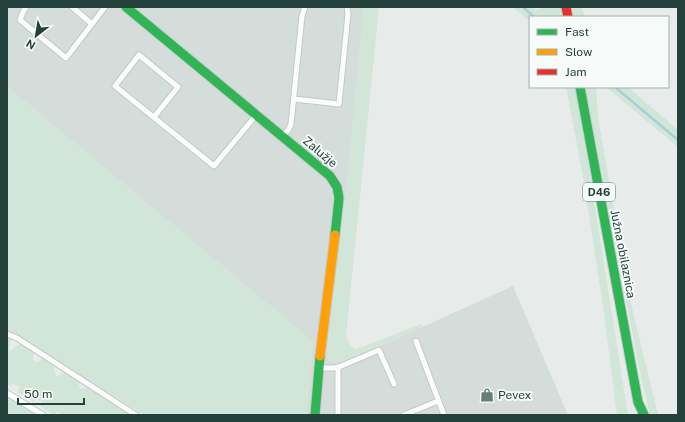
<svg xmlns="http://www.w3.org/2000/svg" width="685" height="422" font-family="'Public Sans',sans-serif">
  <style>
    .built { fill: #d5ddda }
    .green { fill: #d1e5d8 }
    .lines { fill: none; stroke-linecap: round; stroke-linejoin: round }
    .stream { stroke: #a9cfd9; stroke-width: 2.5 }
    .lane-casing { stroke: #c4c9c7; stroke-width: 7 }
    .fast-casing { stroke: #c3cac8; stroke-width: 11 }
    .slow-casing { stroke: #c3cac8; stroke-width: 11 }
    .jam-casing { stroke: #c3cac8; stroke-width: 11 }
    .lane { stroke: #fbfcfc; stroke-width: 5 }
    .fast { stroke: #30b455; stroke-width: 9 }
    .slow { stroke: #ff9f0a; stroke-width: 9 }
    .jam { stroke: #e5322d; stroke-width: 9 }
    .labels { text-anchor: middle; stroke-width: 4; stroke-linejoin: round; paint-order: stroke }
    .shield { fill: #f6faf9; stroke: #637874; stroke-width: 1 }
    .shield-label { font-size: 11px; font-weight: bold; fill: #24413b }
    .street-label { font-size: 12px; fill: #24413b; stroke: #f6faf9 }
    .poi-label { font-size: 12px; fill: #24413b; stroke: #f6faf9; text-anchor: start }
  </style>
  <rect width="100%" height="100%" fill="#e7ecea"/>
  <!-- built -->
  <path class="built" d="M7 7H364L347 182 336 268 338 363 398 338 513 286 568 415H306L313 342 7 87Z"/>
  <!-- green -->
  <g class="green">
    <path d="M364 7H379L346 336C349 343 350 348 357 349L421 324 423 327 338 363 329 361 326 356 336 268 347 182Z"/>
    <path d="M513 7H532L535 9H541L543 7H562L564 17H530V22Z"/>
    <path d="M572 7H582L585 17H573Z"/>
    <path d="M7 87 313 342 306 415H144L16 334 7 330Z"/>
    <path d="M566 87H576L628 415H617L603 306 583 177Z"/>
    <path d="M585 87H596L598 118 629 295 658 415H650L639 367Z"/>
    <path d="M606 87H628L678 130V147Z"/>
    <path d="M7 335 11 338 9 349 10 351 21 343 34 352 33 359 35 363 44 359 53 364 56 376 67 372 80 380 79 387 81 389 91 387 134 415H62V414L58 412 53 415 40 406 42 401 37 399 33 401 18 392 20 386 13 384 10 386 7 384Z"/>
    <path d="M7 395 36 414V415H7Z"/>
  </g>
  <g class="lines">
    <!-- stream -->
    <g class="stream">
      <path d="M523 7 534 17"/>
      <path d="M615 87 678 140"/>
    </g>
    <!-- lane casing -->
    <g class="lane-casing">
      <g id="lane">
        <path d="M26 7 23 12 20 20 66 58 105 7"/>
        <path d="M72 7 92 24"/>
        <path d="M294 99 339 104 348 14 347 7"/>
        <path d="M154 117 178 87 139 55 115 86 214 166 256 115"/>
        <path d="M283 136 289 129 291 124 302 16 305 7"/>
        <path d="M7 334 17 338 136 415"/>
        <path d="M416 341 444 415"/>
        <path d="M338 367V413"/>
        <path d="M320 368H334L339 367 379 350 394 384"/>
        <path d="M7 393 43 415"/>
        <path d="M404 415 438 401"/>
      </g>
    </g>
    <!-- fast casing -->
    <g class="fast-casing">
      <g id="fast">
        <path d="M126 7 330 176 337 187 339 198 335 235"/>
        <path d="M580 87 638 402 644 415"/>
        <path d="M315 415 320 356"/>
      </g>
    </g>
    <!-- slow casing -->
    <g class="slow-casing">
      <path id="slow" d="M320 356 335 235"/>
    </g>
    <!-- jam casing -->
    <g class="jam-casing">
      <path id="jam" d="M566 7 568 17"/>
    </g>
    <!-- lane -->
    <use href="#lane" class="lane"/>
    <!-- fast -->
    <use href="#fast" class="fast"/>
    <!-- slow -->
    <use href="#slow" class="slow"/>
    <!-- jam -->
    <use href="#jam" class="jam"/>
  </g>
  <!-- icons -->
  <defs>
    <g id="shop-bare" transform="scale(1.08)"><path d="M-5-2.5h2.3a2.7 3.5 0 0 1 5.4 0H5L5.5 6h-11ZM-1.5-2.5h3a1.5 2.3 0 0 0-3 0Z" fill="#687d78" stroke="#f6faf9" stroke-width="2.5" paint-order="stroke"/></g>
  </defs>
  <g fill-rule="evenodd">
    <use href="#shop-bare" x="487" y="395"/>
  </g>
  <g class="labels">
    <!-- shield labels -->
    <rect class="shield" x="583" y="183" width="32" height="18" rx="3"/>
    <g class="shield-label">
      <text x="599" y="196">D46</text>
    </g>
    <!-- street labels -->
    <g class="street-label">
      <text transform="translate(320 152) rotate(40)" y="4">Zalužje</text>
      <text transform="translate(623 254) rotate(79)" y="4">Južna obilaznica</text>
    </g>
    <!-- poi labels -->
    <g class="poi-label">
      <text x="498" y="399">Pevex</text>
    </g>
  </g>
  <!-- border -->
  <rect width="685" height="422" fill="none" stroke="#24413b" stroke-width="16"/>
  <!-- legend -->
  <rect x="529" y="16" width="140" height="72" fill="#f6faf9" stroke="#a2b0ad"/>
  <rect x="537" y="29" width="20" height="6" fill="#30b455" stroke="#a2b0ad"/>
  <text x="565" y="36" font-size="12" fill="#24413b">Fast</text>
  <rect x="537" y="49" width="20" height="6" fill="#ff9f0a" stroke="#a2b0ad"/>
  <text x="565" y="56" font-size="12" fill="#24413b">Slow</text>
  <rect x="537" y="69" width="20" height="6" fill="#e5322d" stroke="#a2b0ad"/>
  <text x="565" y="76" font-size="12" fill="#24413b">Jam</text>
  <!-- north arrow -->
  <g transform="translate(36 36) rotate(211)" stroke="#f6faf9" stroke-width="3" paint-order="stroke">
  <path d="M0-3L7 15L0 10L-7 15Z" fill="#24413b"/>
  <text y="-6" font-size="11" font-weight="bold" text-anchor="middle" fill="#24413b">N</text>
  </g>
  <!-- scale -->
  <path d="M18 398v6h66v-6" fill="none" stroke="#24413b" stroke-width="2"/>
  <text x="24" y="398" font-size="12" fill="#24413b" stroke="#f6faf9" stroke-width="3" paint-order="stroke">50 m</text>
</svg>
